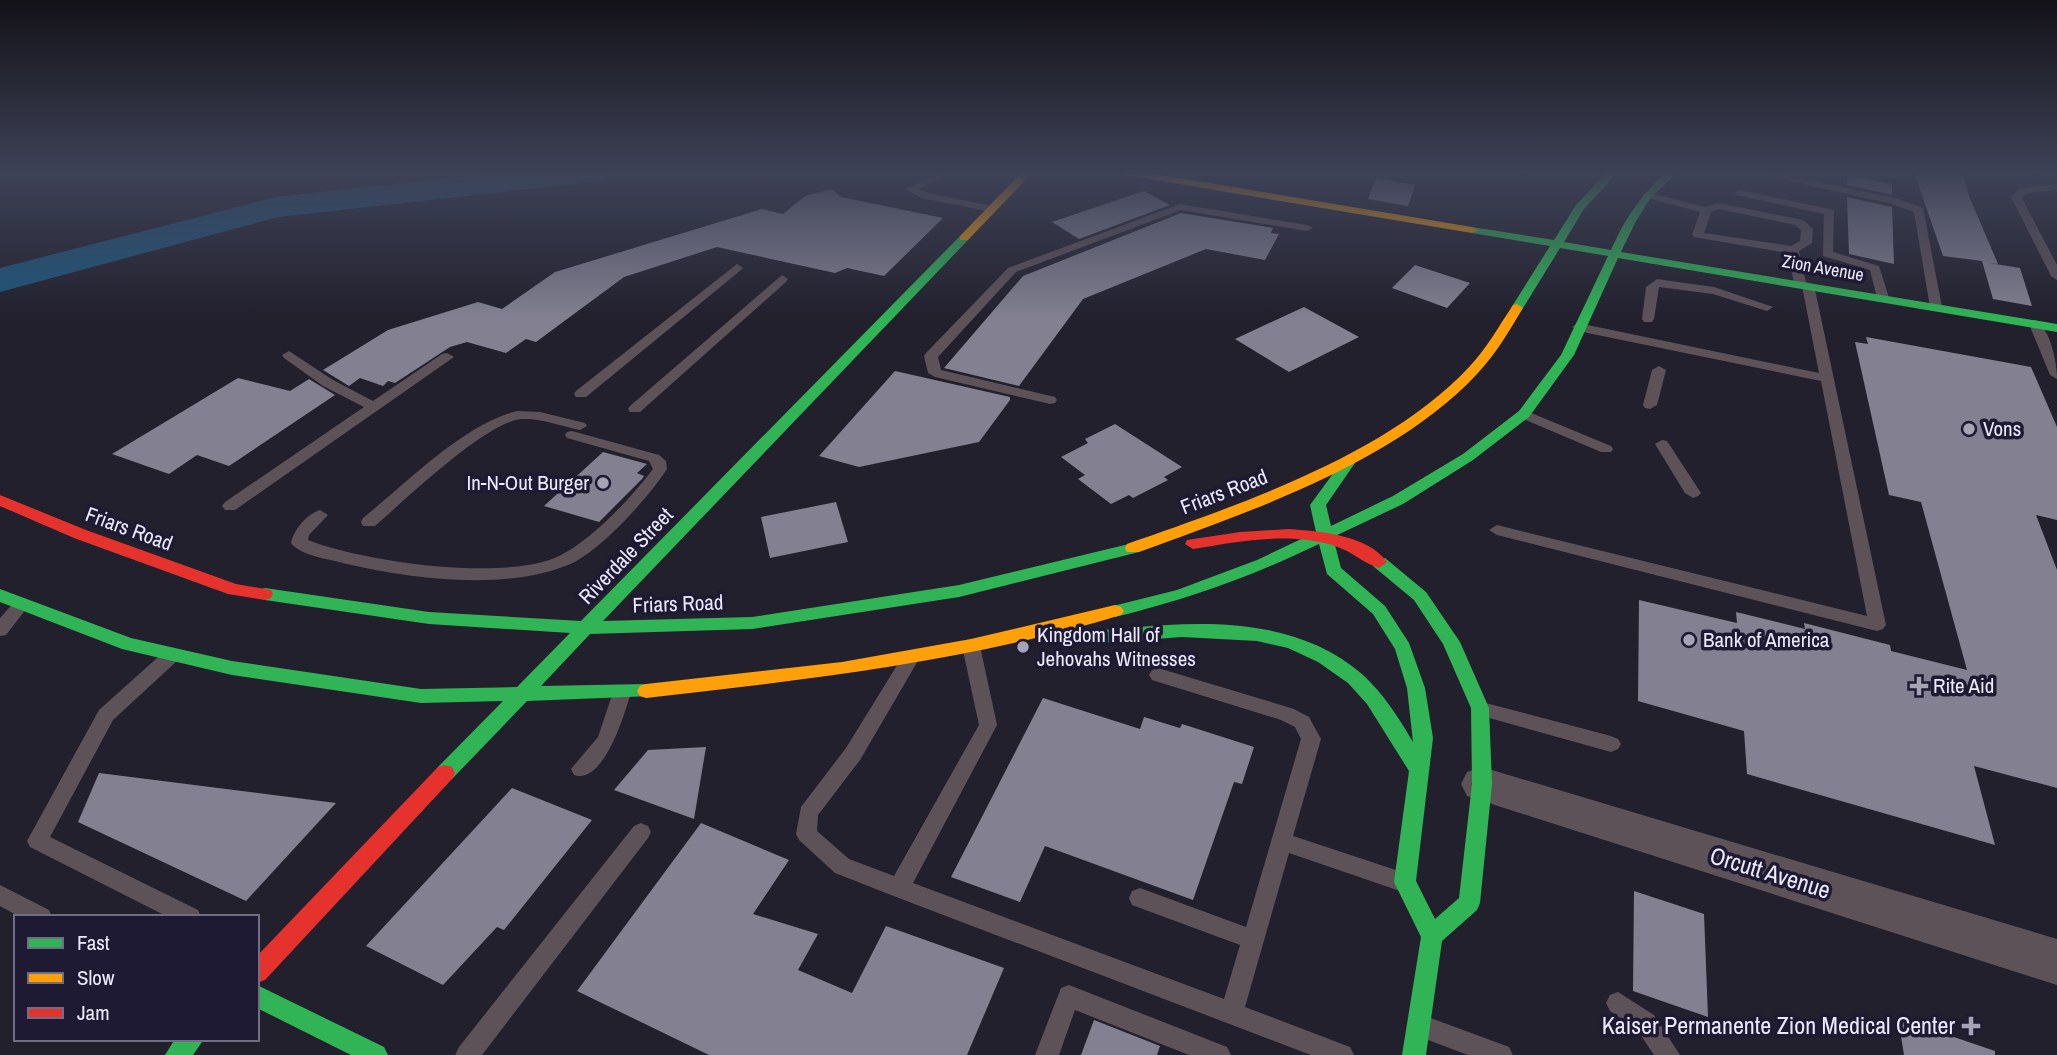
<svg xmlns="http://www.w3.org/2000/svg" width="2057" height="1055" font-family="'Archivo Narrow',sans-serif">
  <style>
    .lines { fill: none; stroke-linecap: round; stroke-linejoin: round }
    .river { fill: #1d567c; fill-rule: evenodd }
    .building { fill: #838191 }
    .lane { fill: #5e5259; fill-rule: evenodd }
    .street { fill: #5e5259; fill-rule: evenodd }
    .fast { fill: #30b455; fill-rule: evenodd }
    .slow { fill: #ff9f0a; fill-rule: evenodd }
    .jam { fill: #e5322d; fill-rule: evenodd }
    .poi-dot { fill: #a5a3b4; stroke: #1f1a33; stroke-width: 2.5 }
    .labels { text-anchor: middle; stroke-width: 7; stroke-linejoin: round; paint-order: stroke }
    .far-street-label { font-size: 18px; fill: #eceafc; stroke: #1f1a33 }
    .poi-label { font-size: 21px; fill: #eceafc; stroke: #1f1a33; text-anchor: start }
    .street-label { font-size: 21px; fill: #eceafc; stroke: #1f1a33 }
    .near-street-label { font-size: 24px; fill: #eceafc; stroke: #1f1a33 }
    .near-poi-label { font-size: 24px; fill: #eceafc; stroke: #1f1a33; text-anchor: end }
  </style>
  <rect width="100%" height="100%" fill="#22202d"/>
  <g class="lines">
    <!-- river -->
    <path class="river" d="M502 172H608L604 179 592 182 278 217 0 292V268L276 197Z"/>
  </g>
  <!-- building -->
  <g class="building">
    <path d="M1914 172H1962L1969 196 1998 264 1989 263 2020 268 2032 306 1993 299 1982 261 1943 256Z"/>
    <path d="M1847 175 1892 184V195L1847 185Z"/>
    <path d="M1376 178 1415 185 1408 206 1368 199Z"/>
    <path d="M832 189 841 197 943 218 884 276 847 268 835 273 717 247 624 277 536 342 526 339 506 353 467 342 450 347 395 383 388 381 383 386 360 378 349 386 323 370 388 330 478 302 502 309 555 272 762 209 783 214 805 196Z"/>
    <path d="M1144 191 1170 205 1079 239 1052 222Z"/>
    <path d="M1847 197 1892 207 1894 264 1849 254Z"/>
    <path d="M1181 213 1273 228 1271 233 1279 234 1265 260 1206 249 1083 299 1019 386 944 368 1023 276Z"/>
    <path d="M1415 265 1470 283 1447 308 1392 288Z"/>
    <path d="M1304 307 1359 337 1289 372 1235 339Z"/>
    <path d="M1866 337 2031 367 2057 427V520L2036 515 2057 570V788L1974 766 1995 845 1747 774 1744 731 1638 701 1639 600 1737 623 1736 612 1805 629 1804 623 1890 645 1891 651 1967 670 1921 502 1889 495 1855 342 1868 344Z"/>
    <path d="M895 371 1010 397V400L979 442 859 467 819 456Z"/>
    <path d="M238 378 290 391 309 379 335 395 229 466 197 455 169 474 112 454Z"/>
    <path d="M1115 424 1182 467 1164 477 1168 480 1133 498 1129 495 1111 504 1078 479 1085 475 1061 457 1088 443 1085 439Z"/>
    <path d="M603 452 647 464 637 473 644 476 642 479 599 522 544 506Z"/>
    <path d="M836 502 848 542 770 558 761 517Z"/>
    <path d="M1043 698 1140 729 1144 717 1180 728 1182 724 1254 747 1242 784 1234 782 1193 900 1045 846 1020 902 951 877Z"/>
    <path d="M706 747 694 819 614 790 648 750Z"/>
    <path d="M99 773 336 803 246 901 78 822Z"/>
    <path d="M512 788 592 820 504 930 497 927 443 985 366 946Z"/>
    <path d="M701 823 789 860 753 914 818 934 798 970 852 993 886 926 1004 968 967 1055H709L577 991Z"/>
    <path d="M1634 891 1704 914 1708 1017 1633 991Z"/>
    <path d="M1898 1018 1995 1051V1055H1904Z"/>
    <path d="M1094 1020 1160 1046 1157 1055H1081Z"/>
  </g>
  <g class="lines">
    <!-- lane -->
    <g class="lane">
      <path d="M940 172H953L919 189 928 193 992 206 997 209 992 212 921 198 906 189Z"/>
      <path d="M1750 172H1770L1895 198 1923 208 1942 307 1940 310H1932L1930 307 1914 212 1892 204Z"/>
      <path d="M2057 184V190L2027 193 2022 198 2057 265V280L2051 276 2011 197 2020 188Z"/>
      <path d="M1740 190 1834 210 1833 252 1879 266 1889 298 1887 301H1879L1877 298 1870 270 1823 256 1824 214 1736 195 1735 193Z"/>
      <path d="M1647 192 1705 207 1718 203 1803 220 1813 229 1812 243 1799 251 1806 282 1814 285 1886 625 1883 629 1877 631 1497 535 1489 530 1497 525 1867 616 1821 381 1578 331 1572 327 1578 323 1819 373 1802 286 1794 283 1788 253 1694 237 1692 235 1700 212 1643 197 1642 195ZM1719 209 1795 225 1801 230 1800 241 1791 246 1704 233 1711 212Z"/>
      <path d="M1180 204 1307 225 1313 228 1307 231 1181 210 1016 272 938 357 941 370 1055 397 1057 400 1055 403 1050 404 935 377 928 373 924 356 926 353 1008 268Z"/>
      <path d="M737 264 743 268 741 270 586 397H576L574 394 576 391Z"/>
      <path d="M782 275 788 279 786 282 640 412H630L628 409 630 406Z"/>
      <path d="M1657 279 1714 287 1773 307 1767 311 1713 294 1659 287 1654 319 1652 322H1644L1642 319 1646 287Z"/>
      <path d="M2035 320C2050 327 2057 363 2057 379L2050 375 2029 324Z"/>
      <path d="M289 351 333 380 373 401 442 354 447 353 454 357 235 510H225L222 506 225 502 364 407 323 386 284 358 282 355Z"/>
      <path d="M1659 366 1666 370 1657 405 1650 409 1645 408 1643 405 1652 370Z"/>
      <path d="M1524 410 1611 446 1613 449 1611 452H1601L1519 417 1517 414 1519 411Z"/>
      <path d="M517 411 540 412 585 423 587 426 580 430C561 426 541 418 522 419 487 421 404 501 375 526H363L361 522 363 518C407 483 462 425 517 411Z"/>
      <path d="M572 431 659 455 666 461 667 469C649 497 599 553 568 565 502 592 402 578 335 561 322 558 299 554 291 543 294 529 306 515 320 510L328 515 309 535 308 540C363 562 505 582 559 556 592 540 631 498 653 469L649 461 567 438 565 435 567 432Z"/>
      <path d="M1662 440 1667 441 1701 493 1698 496 1693 498 1685 493 1655 444Z"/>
      <path d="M22 598 28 600 30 604 6 635 0 636V618L16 600Z"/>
      <path d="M971 639 977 641 980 646 997 725 913 883 1224 999 1240 945 1132 905 1129 898 1132 891 1140 888 1246 927 1301 739 1295 727 1281 720 1152 680 1149 675 1152 670 1158 668 1294 709 1309 717 1321 739 1293 836 1408 874 1411 881 1408 888 1400 891 1289 853 1245 1007 1350 1047 1354 1055H1311L891 895 835 873 799 840 796 834 801 807 846 748 904 654 910 652 916 654 919 659 860 760 818 815 817 831 849 859 894 876 979 725 962 646 965 641Z"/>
      <path d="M172 648 178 650 181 655 178 660 113 720 50 837 198 910 201 917H168L30 847 27 841 99 710 166 650Z"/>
      <path d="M622 685 628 687 631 692C625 713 604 785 574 775L571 769 598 737 613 692 616 687Z"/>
      <path d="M1482 702 1611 736 1618 739 1621 744 1618 749 1611 752 1475 714 1473 709 1475 704Z"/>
      <path d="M641 823 648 826 651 832 648 838 482 1055H455L459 1047 634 826Z"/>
      <path d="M0 885 49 910 52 917H20L0 906Z"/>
      <path d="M1069 985 1227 1047 1231 1055H1189L1075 1010 1059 1055H1035L1061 988Z"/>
      <path d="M1618 992 1654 1015 1680 1055H1654L1638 1031 1610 1011 1606 1003 1610 995Z"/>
      <path d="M1428 1017 1509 1047 1513 1055H1468L1420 1037 1416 1029 1420 1021Z"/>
    </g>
    <!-- street -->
    <path class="street" d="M1482 767 2057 939V985L1467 796 1461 784 1467 772Z"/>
    <!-- fast -->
    <g class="fast">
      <path d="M1607 172H1618L1584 209 1564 242 1611 250C1626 217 1640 196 1667 172H1678L1651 197 1635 223 1621 252 2057 324V332L1618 258 1574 355 1529 417 1473 460 1403 504 1333 537 1341 568 1385 606 1409 643 1425 688 1433 738 1416 881 1435 919 1459 898 1472 784 1471 708 1443 644 1414 600 1373 566 1371 562 1373 558H1385L1426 592 1460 642 1489 708 1492 784 1480 903 1477 910 1442 941 1426 1055H1402L1421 937 1394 882 1409 771 1367 704 1348 683 1318 662 1288 648 1257 641 1182 637 1074 645 1068 644 1065 639 1068 634 1074 633C1169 624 1283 606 1362 674 1383 693 1399 718 1413 742L1407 688 1395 649 1373 614 1327 574 1319 544C1250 577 1189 599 1115 617L1109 615 1106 611 1109 607 1177 590 1257 560 1316 532 1310 505 1343 460H1353L1355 463 1326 505 1331 526 1393 496 1463 454 1519 411 1561 355 1608 256 1560 248 1523 308 1517 312 1511 308 1550 246 1472 233 1466 230 1472 227 1554 240 1576 205Z"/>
      <path d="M964 235 968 236V240L603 621 752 617 959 585 1133 543 1141 548 1139 552 959 597 752 629 590 634 541 686 646 684 652 686 655 691 652 696 527 701 452 779 445 781 438 779 435 773 438 767 503 701 421 703 232 675 122 649 0 602V589L131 638 232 661 421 689 517 687 570 633 429 624 265 600 259 598 257 594 259 590 265 588 429 612 581 621 960 236Z"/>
      <path d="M257 985 384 1047 388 1055H351L257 1008Z"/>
      <path d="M175 1039H204L193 1055H165Z"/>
    </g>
    <!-- slow -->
    <g class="slow">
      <path d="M1022 172H1033L968 240H960V236Z"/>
      <path d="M1121 172H1144L1472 227 1478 230 1472 233 1126 175Z"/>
      <path d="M1517 304 1523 308C1509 331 1496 354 1477 374 1394 463 1251 511 1139 552H1127L1125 548 1127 544C1238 505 1388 455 1470 366 1487 348 1499 326 1513 305Z"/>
      <path d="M1115 605 1121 607 1124 611 1121 615C966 662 806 680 646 698L640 696 637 691 640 686 646 684 842 662 971 639Z"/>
    </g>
    <!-- jam -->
    <g class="jam">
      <path d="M0 495 86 530 236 584 271 590 273 594 271 598 265 600 228 594 74 538 0 506Z"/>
      <path d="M1289 529C1319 531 1368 535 1387 562L1379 568C1363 563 1351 551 1335 546 1290 531 1238 542 1193 549L1185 544 1187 540 1240 532Z"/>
      <path d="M445 765 452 767 455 773 452 779 265 980 257 983V956L438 767Z"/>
    </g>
  </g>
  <!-- sky -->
  <linearGradient id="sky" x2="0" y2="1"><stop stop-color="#131219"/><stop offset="0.54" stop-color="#3e4257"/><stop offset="1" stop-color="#3e4257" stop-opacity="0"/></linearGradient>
  <rect width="2057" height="320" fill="url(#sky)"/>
  <!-- markers -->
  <g class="poi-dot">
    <circle cx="1969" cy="429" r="7"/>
    <circle cx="603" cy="483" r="7"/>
    <circle cx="1689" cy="640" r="7"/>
    <circle cx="1023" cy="647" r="7"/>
    <path d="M1915.5 675.5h7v7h7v7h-7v7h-7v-7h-7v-7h7z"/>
    <path d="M1967.5 1015.5h7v7h7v7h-7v7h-7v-7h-7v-7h7z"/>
  </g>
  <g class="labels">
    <!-- far-street labels -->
    <g class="far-street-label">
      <text transform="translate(1823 268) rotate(10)" y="6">Zion Avenue</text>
    </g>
    <!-- poi labels -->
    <g class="poi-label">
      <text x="1983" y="436">Vons</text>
      <text x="589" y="490" text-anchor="end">In-N-Out Burger</text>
      <text x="1037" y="642">Kingdom Hall of<tspan x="1037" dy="24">Jehovahs Witnesses</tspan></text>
      <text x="1703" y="647">Bank of America</text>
      <text x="1933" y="693">Rite Aid</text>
    </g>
    <!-- street labels -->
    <g class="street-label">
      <text transform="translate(1224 492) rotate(-21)" y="7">Friars Road</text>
      <text transform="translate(129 529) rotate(20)" y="7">Friars Road</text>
      <text transform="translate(626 556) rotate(-46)" y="7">Riverdale Street</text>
      <text transform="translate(678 604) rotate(-2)" y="7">Friars Road</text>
    </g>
    <!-- near-street labels -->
    <g class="near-street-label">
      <text transform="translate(1770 873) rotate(17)" y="8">Orcutt Avenue</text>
    </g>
    <!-- near-poi labels -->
    <g class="near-poi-label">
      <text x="1955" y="1034">Kaiser Permanente Zion Medical Center</text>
    </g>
  </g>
  <!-- legend -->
  <rect x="14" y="915" width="245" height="126" fill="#1f1a33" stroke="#716d83" stroke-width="2"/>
  <rect x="28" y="938" width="35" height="10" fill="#30b455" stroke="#716d83" stroke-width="2"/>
  <text x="77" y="950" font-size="21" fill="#eceafc">Fast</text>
  <rect x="28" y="973" width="35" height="10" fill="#ff9f0a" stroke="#716d83" stroke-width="2"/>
  <text x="77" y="985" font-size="21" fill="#eceafc">Slow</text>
  <rect x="28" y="1008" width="35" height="10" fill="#e5322d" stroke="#716d83" stroke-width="2"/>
  <text x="77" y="1020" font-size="21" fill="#eceafc">Jam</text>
</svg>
